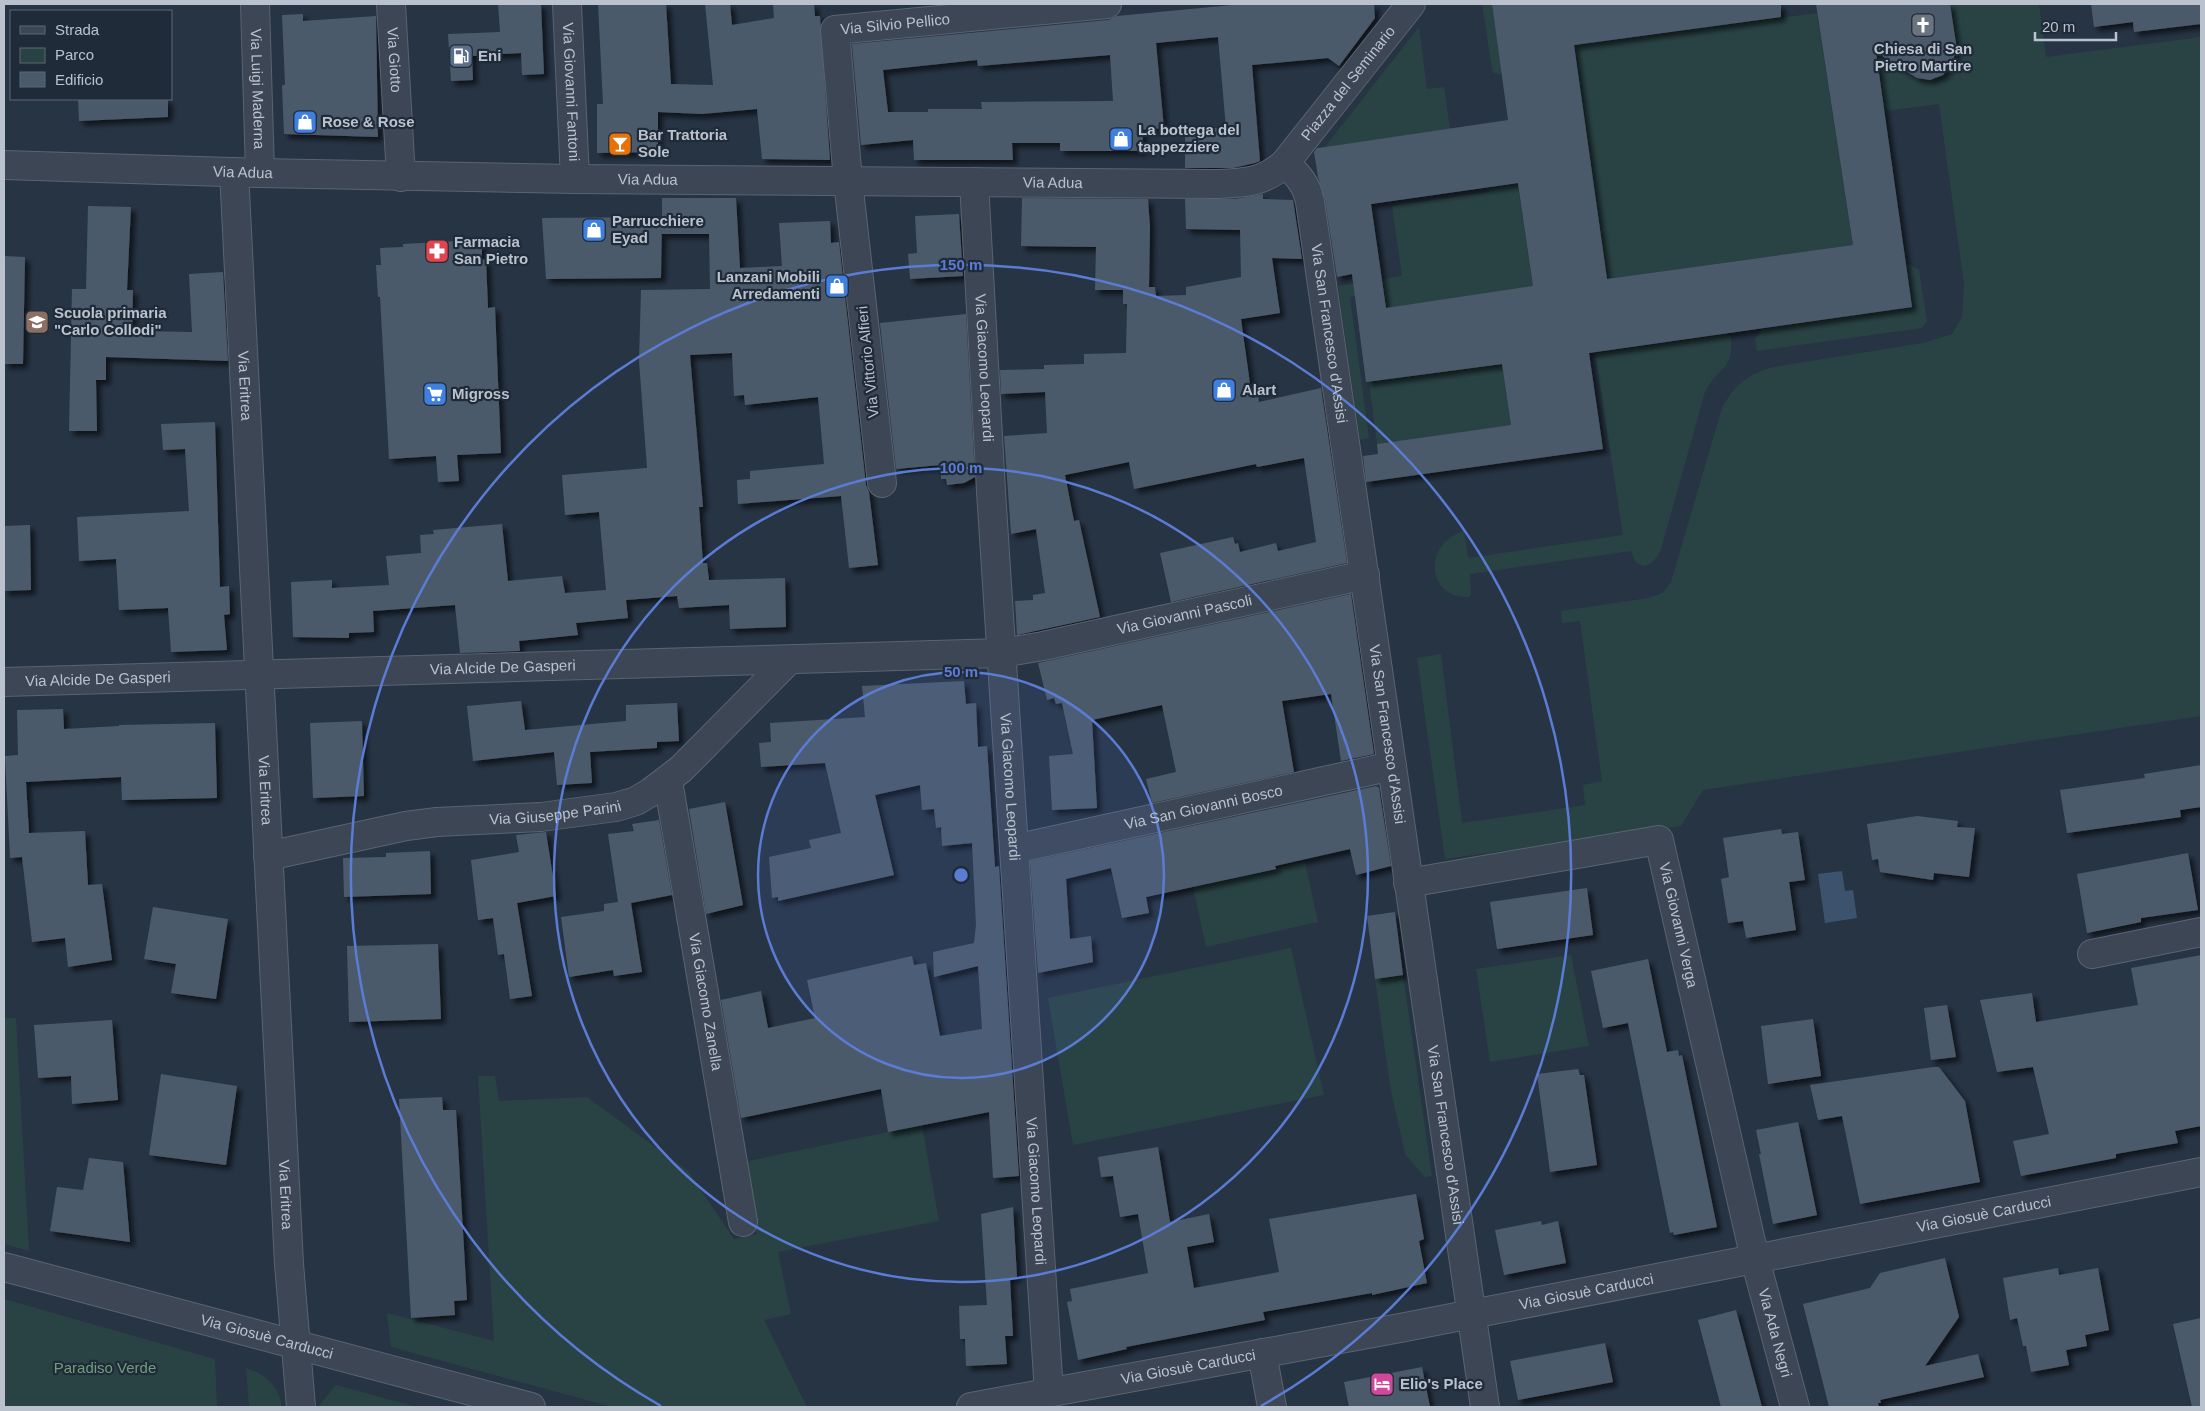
<svg xmlns="http://www.w3.org/2000/svg" width="2205" height="1411" font-family="Arial,sans-serif">
  <style>
    .green { fill: #294345 }
    .water { fill: #3d536d }
    .building { fill: #4b5a6a; fill-rule: evenodd; filter: url(#shadow) }
    .lines { fill: none; stroke-linecap: round; stroke-linejoin: round }
    .minor-casing { stroke: #5a6471; stroke-width: 30 }
    .tertiary-casing { stroke: #5a6471; stroke-width: 30 }
    .minor { stroke: #3c4654; stroke-width: 28 }
    .tertiary { stroke: #3c4654; stroke-width: 28 }
    .ring { fill: none; stroke: #5b7cd4; stroke-width: 2.5 }
    .labels { text-anchor: middle; stroke-width: 4.5; stroke-linejoin: round; paint-order: stroke }
    .street-label { font-size: 15px; fill: #b9c2cd; stroke: #202b39 }
    .poi-label { font-size: 15px; font-weight: bold; fill: #b9c2cd; stroke: #202b39; text-anchor: start }
    .park-label { font-size: 15px; fill: #709e79; stroke: #202b39 }
    .centre { fill: #5b7cd4; stroke: #202b39; stroke-width: 2.5 }
    .ring-label { font-size: 15px; text-anchor: middle; font-weight: bold; fill: #5b7cd4; stroke: #202b39; stroke-width: 4.5; stroke-linejoin: round; paint-order: stroke }
  </style>
  <defs>
    <filter id="shadow"><feDropShadow dx="4.5" dy="4.5" stdDeviation="2.5" flood-color="#0009"/></filter>
  </defs>
  <rect width="100%" height="100%" fill="#273444"/>
  <!-- green -->
  <g class="green">
    <path d="M1482 4H1492L1502 74 1494 73 1492 69Z"/>
    <path d="M1950 4H2039L2046 57 2201 37V716L1703 790 1681 826 1445 859 1417 658 1441 654 1462 823 1585 805 1583 785 1602 781 1580 621 1562 623 1561 611 1648 598 1663 593 1671 582 1722 408C1736 383 1746 375 1774 367L1923 343 1952 334 1962 317 1964 284 1939 104 1884 111 1875 46 1904 67 1910 74 1926 80 1935 79 1946 72 1953 60 1954 52 1957 51Z"/>
    <path d="M1817 13 1853 245 1607 279 1574 45Z"/>
    <path d="M1419 27 1427 89 1444 87 1450 129 1325 147Z"/>
    <path d="M1518 183 1533 287 1361 312 1359 295 1350 297 1369 438 1360 440 1338 286 1402 276 1392 206 1489 192V187Z"/>
    <path d="M1906 263 1919 270 1927 321 1922 328 1757 351 1755 339 1762 329 1912 307Z"/>
    <path d="M1726 334 1731 337C1734 371 1718 366 1705 392L1661 549C1658 557 1647 573 1636 562 1634 560 1633 554 1631 551L1470 574 1471 594 1469 597C1429 600 1420 545 1464 531L1468 558 1623 535 1595 353Z"/>
    <path d="M1502 364 1511 425 1377 444 1369 382Z"/>
    <path d="M1305 862 1318 922 1206 947 1193 887Z"/>
    <path d="M1291 948 1324 1095 1073 1145 1048 998Z"/>
    <path d="M1571 955 1589 1046 1490 1062 1476 969Z"/>
    <path d="M1403 975 1432 1176 1425 1177 1405 1154 1390 1086 1375 979Z"/>
    <path d="M4 1018H16L29 1251 4 1244Z"/>
    <path d="M478 1076H495L499 1101 587 1097 688 1171 734 1239 757 1234 743 1162 922 1125 939 1221 778 1252 791 1314 764 1320 807 1407H612L391 1347 387 1313 494 1341Z"/>
    <path d="M4 1299 215 1359 217 1407H4Z"/>
    <path d="M246 1368C267 1375 278 1385 282 1407H249Z"/>
    <path d="M336 1385 417 1407H318Z"/>
  </g>
  <!-- water -->
  <path class="water" d="M1842 871 1845 891 1853 890 1857 918 1825 923 1818 874Z"/>
  <!-- building -->
  <g class="building">
    <path d="M498 4H541L544 74 522 75 521 53 472 56 473 80 451 81 448 34 500 32Z"/>
    <path d="M598 4H666L671 84 713 85 705 4H730L732 25 774 18 773 4H814L815 16H820L830 160 762 159 757 109 702 114 658 112V152L597 153V104H603Z"/>
    <path d="M1243 4H1374L1375 18 1339 66 1328 58 1252 65 1260 161 1255 163 1233 168H1185V128H1226L1218 37 1156 43 1164 128 1142 130 1144 151H1060V143H1012L1013 160H914L913 140 861 145 852 44 1108 20 1117 16ZM1110 55 1113 101 981 102 982 109H928V112H888L883 70 977 60 978 66Z"/>
    <path d="M1492 4H1781V17L1574 45 1607 279 1853 245 1816 4H1950L1957 50 1951 64 1943 75 1930 80 1917 78 1876 52 1912 307 1589 353 1603 449 1366 482 1363 456 1378 454 1377 444 1511 425 1502 364 1366 382 1352 274 1337 277 1325 200 1318 177 1314 152 1317 148 1325 147 1508 120ZM1518 183 1533 286 1386 308 1371 204Z"/>
    <path d="M2091 4H2201V24L2134 32 2133 22 2094 27Z"/>
    <path d="M303 14V21L376 16 378 137 284 134 282 86 285 84 282 15Z"/>
    <path d="M78 99H168V117L79 121Z"/>
    <path d="M1263 194V199L1293 200 1302 259 1272 258 1280 313 1241 319 1252 398 1258 397 1259 402 1321 388 1347 563 1171 602 1160 553 1233 537 1235 544 1238 543 1240 552 1276 543 1278 551 1316 542 1304 458 1257 467 1256 464 1134 489 1129 462 1065 475 1074 521 1079 520 1100 617 1017 635 1015 601 1033 600V595L1045 593 1036 529 1011 534 1004 436 1047 433 1045 392 1001 394 1000 370 1044 369V365L1084 364V354L1126 353 1127 304H1123V290H1095L1096 247 1021 246 1022 198 1148 199 1150 227 1149 287H1155L1156 296 1186 295V287L1241 277 1240 230 1186 229 1185 199H1235Z"/>
    <path d="M662 198H736L740 268 782 266 779 223 830 221 831 243 839 242 866 485 869 492 878 565 849 568 841 496 738 504 737 480 750 479V471L824 464 818 397 745 405 744 395 734 396 732 353 690 355 703 507H699L703 563H707L709 580 785 578 786 627 730 629 729 605 679 608 677 596 626 600 628 618 576 623 578 635 519 641 520 651 460 653 455 605 373 611 374 632 349 633V638L293 637 291 582 332 580V588L389 585 386 556 421 553 420 535 434 534 433 530 502 524 508 581 562 576 565 593 606 590 599 512 565 515 562 475 647 468 639 361 641 290 710 289 709 234H662Z"/>
    <path d="M88 206 131 207 127 290H133L132 331 192 332 189 274 223 272 228 361 106 357V380H96L97 431H69L72 289H86Z"/>
    <path d="M959 214 963 276 910 279 908 254 917 253 915 216Z"/>
    <path d="M662 217 661 278 546 279 542 218Z"/>
    <path d="M458 241V244L482 243V260L486 259 488 308 495 307 501 453 457 455 459 481 438 482 436 456 389 459 380 297H378L376 265H381L380 248 403 247V244Z"/>
    <path d="M4 256 25 257 23 364H4Z"/>
    <path d="M966 314 975 477 964 483 947 485 946 479H941V465L896 469 880 323Z"/>
    <path d="M215 422 220 587 229 586 230 614 224 615 227 650 171 652 168 608 119 610 116 559 79 561 77 517 189 511 185 449 163 450 161 424Z"/>
    <path d="M30 525 31 590 4 591V526Z"/>
    <path d="M1351 594 1374 754 1341 761 1331 694 1282 701 1294 772 1152 803 1146 779 1176 772 1162 705 1092 720 1097 808 1052 810 1049 756 1073 754 1062 703 1056 704 1054 698 1047 700 1038 663Z"/>
    <path d="M964 681 966 704 976 703 978 747 987 746 995 867 999 866 1019 1176 993 1178 989 1112 888 1132 881 1089 741 1118 721 1000 761 991 768 1028 815 1018 807 980 912 956 914 965 926 963 940 1036 982 1029 978 966 934 977 933 952 974 943 976 925 972 843 942 846 941 827 936 828 934 809 922 810 920 785 875 795 894 875 778 901V897L772 898 769 857 811 848 809 840 841 833 825 763 761 767 759 743 771 742 770 723 865 717 862 686Z"/>
    <path d="M521 701 525 730 626 721V705L677 703 679 741 657 742V748L590 752 592 783 557 785 554 752 473 761 467 706Z"/>
    <path d="M63 709 64 729 119 726V725L215 723 217 798 122 800 121 777 26 782 29 833 85 831 88 885 102 884 112 960 68 967 65 938 32 942 22 857 10 858 5 756 18 755 17 710Z"/>
    <path d="M362 721 364 796 313 798 310 723Z"/>
    <path d="M2201 765V807L2180 810 2181 817 2067 833 2060 790 2145 778 2144 774Z"/>
    <path d="M1376 786 1379 788 1391 866 1356 875 1350 849 1275 866 1276 869 1146 897 1149 913 1122 918 1111 868 1066 879 1070 939 1091 936 1093 962 1038 973 1030 861Z"/>
    <path d="M725 802 743 905 706 914 689 809Z"/>
    <path d="M1917 816 1958 821 1957 827 1975 828 1969 877 1934 873 1933 880 1880 872 1878 859 1872 860 1867 824Z"/>
    <path d="M659 820 672 895 631 903 642 972 614 976 613 970 569 977 561 917 604 911V904L618 902 608 834 634 831 632 824Z"/>
    <path d="M1781 829 1782 834 1798 832 1805 880 1789 882 1796 930 1746 938 1743 921 1728 923 1721 879 1729 877 1723 838Z"/>
    <path d="M546 832 556 896 517 903 532 996 510 999 504 954 498 955 493 918 478 920 471 860 519 852 516 835Z"/>
    <path d="M430 851 431 894 344 897 343 858 386 857V853Z"/>
    <path d="M2188 853 2198 910 2141 918V922L2087 933 2077 874Z"/>
    <path d="M1587 888 1593 935 1497 949 1490 902Z"/>
    <path d="M153 907 228 919 216 999 171 993 176 964 144 959Z"/>
    <path d="M1395 912 1403 975 1375 979 1367 916Z"/>
    <path d="M438 944 441 1019 349 1022 347 946Z"/>
    <path d="M2201 955V1126L2175 1131 2178 1143 2116 1154V1158L2021 1176 2013 1141 2049 1134 2033 1067 1997 1072 1980 1000 2032 993 2036 1022 2138 1005 2131 968Z"/>
    <path d="M1648 959 1667 1052 1678 1050 1679 1056 1682 1055 1717 1227 1674 1235 1673 1232 1670 1233 1628 1023 1603 1028 1591 971Z"/>
    <path d="M1947 1005 1956 1057 1931 1060 1924 1008Z"/>
    <path d="M1813 1019 1821 1076 1768 1084 1761 1026Z"/>
    <path d="M112 1020 118 1100 72 1104 71 1076 38 1078 34 1025Z"/>
    <path d="M1933 1067H1939L1965 1101 1980 1182 1860 1204 1842 1116 1818 1120 1810 1085Z"/>
    <path d="M1578 1069 1580 1075H1584L1597 1165 1550 1172 1537 1074Z"/>
    <path d="M161 1074 237 1086 226 1165 149 1155Z"/>
    <path d="M442 1097 443 1110H456L467 1300 454 1301 455 1315 411 1318 399 1099Z"/>
    <path d="M1798 1122 1817 1215 1773 1224 1759 1154H1761L1756 1130Z"/>
    <path d="M1158 1147 1170 1222 1209 1214 1214 1242 1187 1247 1194 1288 1279 1272 1269 1219 1416 1194 1424 1239 1419 1241 1427 1283 1372 1295V1293L1263 1312 1265 1320 1126 1347 1127 1349 1078 1360 1067 1302 1072 1301 1070 1289 1148 1273 1138 1214 1120 1217 1113 1176 1101 1177 1098 1157Z"/>
    <path d="M89 1158 123 1162 130 1242 50 1231 57 1187 83 1190Z"/>
    <path d="M1013 1207 1017 1277 1010 1279 1013 1336H1005L1007 1364 966 1366 965 1339H960L959 1306 987 1305 981 1214Z"/>
    <path d="M1541 1221 1542 1225 1558 1221 1566 1263 1504 1275 1495 1230Z"/>
    <path d="M1945 1258 1959 1317 1925 1366 1978 1354 1984 1377 1880 1400 1881 1403H1878L1879 1407H1829L1803 1304 1870 1288 1880 1273Z"/>
    <path d="M2058 1268 2059 1275 2098 1268 2109 1330 2085 1335 2087 1346 2066 1350 2069 1365 2031 1372 2026 1346H2023L2017 1318 2010 1320 2003 1278Z"/>
    <path d="M1736 1310 1762 1407H1721L1698 1320Z"/>
    <path d="M2201 1318V1407H2192L2173 1324Z"/>
    <path d="M1605 1343 1613 1382 1518 1400 1510 1361Z"/>
    <path d="M1422 1367 1430 1407H1349L1344 1382Z"/>
  </g>
  <g class="lines">
    <!-- minor casing -->
    <g class="minor-casing">
      <g id="minor">
        <path id="s1" d="M255 4 260 173"/>
        <path id="s2" d="M391 4 401 177"/>
        <path id="s3" d="M567 4 575 179"/>
        <path id="s4" d="M1285 163C1298 175 1307 185 1310 202L1485 1407"/>
        <path id="s5" d="M4 165 260 173 575 179 1214 184C1242 183 1264 183 1285 163L1411 4"/>
        <path id="s6" d="M234 172 289 1264 301 1407"/>
        <path id="s7" d="M974 182 991 491 1049 1393"/>
        <path id="s8" d="M882 483 848 181 835 30 1107 4"/>
        <path id="s9" d="M4 682 1002 653 1043 646 1365 575"/>
        <path id="s10" d="M668 781 743 1222"/>
        <path id="s11" d="M1014 849 1392 766"/>
        <path id="s12" d="M268 856 406 826 437 822 541 817 616 807 636 801 651 792 681 769 789 660"/>
        <path id="s13" d="M1408 883 1659 840 1755 1259 1795 1407"/>
        <path d="M2092 954 2201 932"/>
        <path d="M1262 1353 1272 1407"/>
      </g>
    </g>
    <!-- tertiary casing -->
    <g class="tertiary-casing">
      <g id="tertiary">
        <path id="s14" d="M4 1267 531 1407"/>
        <path id="s15" d="M971 1407 1400 1328 2201 1172"/>
      </g>
    </g>
    <!-- minor -->
    <use href="#minor" class="minor"/>
    <!-- tertiary -->
    <use href="#tertiary" class="tertiary"/>
  </g>
  <!-- distance rings -->
  <circle cx="961" cy="875" r="203" fill="#5b7cd4" fill-opacity=".12"/>
  <g class="ring">
    <circle cx="961" cy="875" r="203"/>
    <circle cx="961" cy="875" r="407"/>
    <path d="M661 1406A610 610 0 1 1 1261 1406"/>
  </g>
  <!-- icons -->
  <defs>
    <g id="church-square" transform="scale(1.25)"><rect x="-9" y="-9" width="18" height="18" rx="4" fill="#6b7280" stroke="#202b39"/><path d="M-1.2-6h2.4v3.5h3.3v2.4h-3.3V6h-2.4V-.1h-3.3v-2.4h3.3Z" fill="#fff"/></g>
    <g id="fuel-square" transform="scale(1.25)"><rect x="-9" y="-9" width="18" height="18" rx="4" fill="#5c6f8a" stroke="#202b39"/><path d="M-5.5-6h7V0h2V4h1.3V-2.5L3-4.5l.8-.8L6-3V5H2.5V1h-1V6h-7ZM-4.2-4.7v3.2H.2V-4.7Z" fill="#fff"/></g>
    <g id="shop-square" transform="scale(1.25)"><rect x="-9" y="-9" width="18" height="18" rx="4" fill="#3f7fe0" stroke="#202b39"/><path d="M-5-2.5h2.3a2.7 3.5 0 0 1 5.4 0H5L5.5 6h-11ZM-1.5-2.5h3a1.5 2.3 0 0 0-3 0Z" fill="#fff"/></g>
    <g id="bar-square" transform="scale(1.25)"><rect x="-9" y="-9" width="18" height="18" rx="4" fill="#e8710a" stroke="#202b39"/><path d="M-6-5H6L.8 .8V4.5H3.5V6h-7V4.5H-.8V.8Z" fill="#fff"/></g>
    <g id="pharmacy-square" transform="scale(1.25)"><rect x="-9" y="-9" width="18" height="18" rx="4" fill="#e0444e" stroke="#202b39"/><path d="M-2-6h4v4h4v4h-4v4h-4v-4h-4v-4h4Z" fill="#fff"/></g>
    <g id="school-square" transform="scale(1.25)"><rect x="-9" y="-9" width="18" height="18" rx="4" fill="#8d6e63" stroke="#202b39"/><path d="M0-5L7-2L0 1L-7-2ZM-4 1L0 2.5L4 1V4Q0 6-4 4Z" fill="#fff"/></g>
    <g id="supermarket-square" transform="scale(1.25)"><rect x="-9" y="-9" width="18" height="18" rx="4" fill="#3f7fe0" stroke="#202b39"/><path d="M-6-5.5h2.5l.6 2H6L4.5 2H-2.5L-4.4-4H-6ZM-1.5 3.2a1.3 1.3 0 1 0 .1 0ZM3 3.2a1.3 1.3 0 1 0 .1 0Z" fill="#fff"/></g>
    <g id="hotel-square" transform="scale(1.25)"><rect x="-9" y="-9" width="18" height="18" rx="4" fill="#d1479c" stroke="#202b39"/><path d="M-6-4.5h1.5V1H6V5H4.5V3h-9V5H-6ZM-4 0a1.8 1.8 0 1 1 3.6 0ZM.5 0V-2.5h3Q6-2.5 6 0Z" fill="#fff"/></g>
  </defs>
  <g fill-rule="evenodd">
    <use href="#church-square" x="1923" y="25"/>
    <use href="#fuel-square" x="461" y="56"/>
    <use href="#shop-square" x="305" y="122"/>
    <use href="#shop-square" x="1121" y="139"/>
    <use href="#bar-square" x="620" y="144"/>
    <use href="#shop-square" x="594" y="230"/>
    <use href="#pharmacy-square" x="437" y="251"/>
    <use href="#shop-square" x="837" y="286"/>
    <use href="#school-square" x="37" y="322"/>
    <use href="#shop-square" x="1224" y="390"/>
    <use href="#supermarket-square" x="435" y="394"/>
    <use href="#hotel-square" x="1382" y="1384"/>
  </g>
  <g class="labels">
    <!-- street labels -->
    <g class="street-label">
      <text dy="5" stroke="none"><textPath href="#s8" startOffset="516">Via Silvio Pellico</textPath></text>
      <text dy="5" stroke="none"><textPath href="#s2" startOffset="56">Via Giotto</textPath></text>
      <text dy="5" stroke="none"><textPath href="#s5" startOffset="1388">Piazza del Seminario</textPath></text>
      <text dy="5" stroke="none"><textPath href="#s1" startOffset="85">Via Luigi Maderna</textPath></text>
      <text dy="5" stroke="none"><textPath href="#s3" startOffset="88">Via Giovanni Fantoni</textPath></text>
      <text dy="5" stroke="none"><textPath href="#s5" startOffset="239">Via Adua</textPath></text>
      <text dy="5" stroke="none"><textPath href="#s5" startOffset="644">Via Adua</textPath></text>
      <text dy="5" stroke="none"><textPath href="#s5" startOffset="1049">Via Adua</textPath></text>
      <text dy="5" stroke="none"><textPath href="#s4" startOffset="180">Via San Francesco d'Assisi</textPath></text>
      <text transform="translate(868 362) rotate(-96)" y="5">Via Vittorio Alfieri</text>
      <text dy="5" stroke="none"><textPath href="#s7" startOffset="186">Via Giacomo Leopardi</textPath></text>
      <text dy="5" stroke="none"><textPath href="#s6" startOffset="214">Via Eritrea</textPath></text>
      <text dy="5" stroke="none"><textPath href="#s9" startOffset="1185">Via Giovanni Pascoli</textPath></text>
      <text dy="5" stroke="none"><textPath href="#s9" startOffset="499">Via Alcide De Gasperi</textPath></text>
      <text dy="5" stroke="none"><textPath href="#s9" startOffset="94">Via Alcide De Gasperi</textPath></text>
      <text dy="5" stroke="none"><textPath href="#s4" startOffset="585">Via San Francesco d'Assisi</textPath></text>
      <text dy="5" stroke="none"><textPath href="#s7" startOffset="606">Via Giacomo Leopardi</textPath></text>
      <text dy="5" stroke="none"><textPath href="#s6" startOffset="619">Via Eritrea</textPath></text>
      <text dy="5" stroke="none"><textPath href="#s11" startOffset="194">Via San Giovanni Bosco</textPath></text>
      <text dy="5" stroke="none"><textPath href="#s12" startOffset="291">Via Giuseppe Parini</textPath></text>
      <text dy="5" stroke="none"><textPath href="#s13" startOffset="342">Via Giovanni Verga</textPath></text>
      <text dy="5" stroke="none"><textPath href="#s10" startOffset="224">Via Giacomo Zanella</textPath></text>
      <text dy="5" stroke="none"><textPath href="#s4" startOffset="990">Via San Francesco d'Assisi</textPath></text>
      <text dy="5" stroke="none"><textPath href="#s7" startOffset="1011">Via Giacomo Leopardi</textPath></text>
      <text dy="5" stroke="none"><textPath href="#s6" startOffset="1024">Via Eritrea</textPath></text>
      <text dy="5" stroke="none"><textPath href="#s15" startOffset="1031">Via Giosuè Carducci</textPath></text>
      <text dy="5" stroke="none"><textPath href="#s15" startOffset="626">Via Giosuè Carducci</textPath></text>
      <text dy="5" stroke="none"><textPath href="#s13" startOffset="761">Via Ada Negri</textPath></text>
      <text dy="5" stroke="none"><textPath href="#s14" startOffset="272">Via Giosuè Carducci</textPath></text>
      <text dy="5" stroke="none"><textPath href="#s15" startOffset="221">Via Giosuè Carducci</textPath></text>
    </g>
    <!-- poi labels -->
    <g class="poi-label">
      <text x="1923" y="54" text-anchor="middle">Chiesa di San<tspan x="1923" dy="17">Pietro Martire</tspan></text>
      <text x="478" y="61">Eni</text>
      <text x="322" y="127">Rose &amp; Rose</text>
      <text x="1138" y="135">La bottega del<tspan x="1138" dy="17">tappezziere</tspan></text>
      <text x="638" y="140">Bar Trattoria<tspan x="638" dy="17">Sole</tspan></text>
      <text x="612" y="226">Parrucchiere<tspan x="612" dy="17">Eyad</tspan></text>
      <text x="454" y="247">Farmacia<tspan x="454" dy="17">San Pietro</tspan></text>
      <text x="820" y="282" text-anchor="end">Lanzani Mobili<tspan x="820" dy="17">Arredamenti</tspan></text>
      <text x="54" y="318">Scuola primaria<tspan x="54" dy="17">"Carlo Collodi"</tspan></text>
      <text x="1242" y="395">Alart</text>
      <text x="452" y="399">Migross</text>
      <text x="1400" y="1389">Elio's Place</text>
    </g>
    <!-- park labels -->
    <g class="park-label">
      <text x="105" y="1373">Paradiso Verde</text>
    </g>
  </g>
  <circle cx="961" cy="875" r="8" class="centre"/>
  <g class="ring-label">
    <text x="961" y="270">150 m</text>
    <text x="961" y="473">100 m</text>
    <text x="961" y="677">50 m</text>
  </g>
  <!-- border -->
  <rect width="2205" height="1411" fill="none" stroke="#b9c2cd" stroke-width="10"/>
  <!-- legend -->
  <rect x="10" y="10" width="162" height="90" fill="#202b39" stroke="#5d6774"/>
  <rect x="20" y="26" width="25" height="8" fill="#3c4654" stroke="#5d6774"/>
  <text x="55" y="35" font-size="15" fill="#b9c2cd">Strada</text>
  <rect x="20" y="48" width="25" height="15" fill="#294345" stroke="#5d6774"/>
  <text x="55" y="60" font-size="15" fill="#b9c2cd">Parco</text>
  <rect x="20" y="72" width="25" height="15" fill="#4b5a6a" stroke="#5d6774"/>
  <text x="55" y="85" font-size="15" fill="#b9c2cd">Edificio</text>
  <!-- scale -->
  <path d="M2035 32v8h81v-8" fill="none" stroke="#b9c2cd" stroke-width="2.5"/>
  <text x="2042" y="32" font-size="15" fill="#b9c2cd" stroke="#202b39" stroke-width="4" paint-order="stroke">20 m</text>
</svg>
